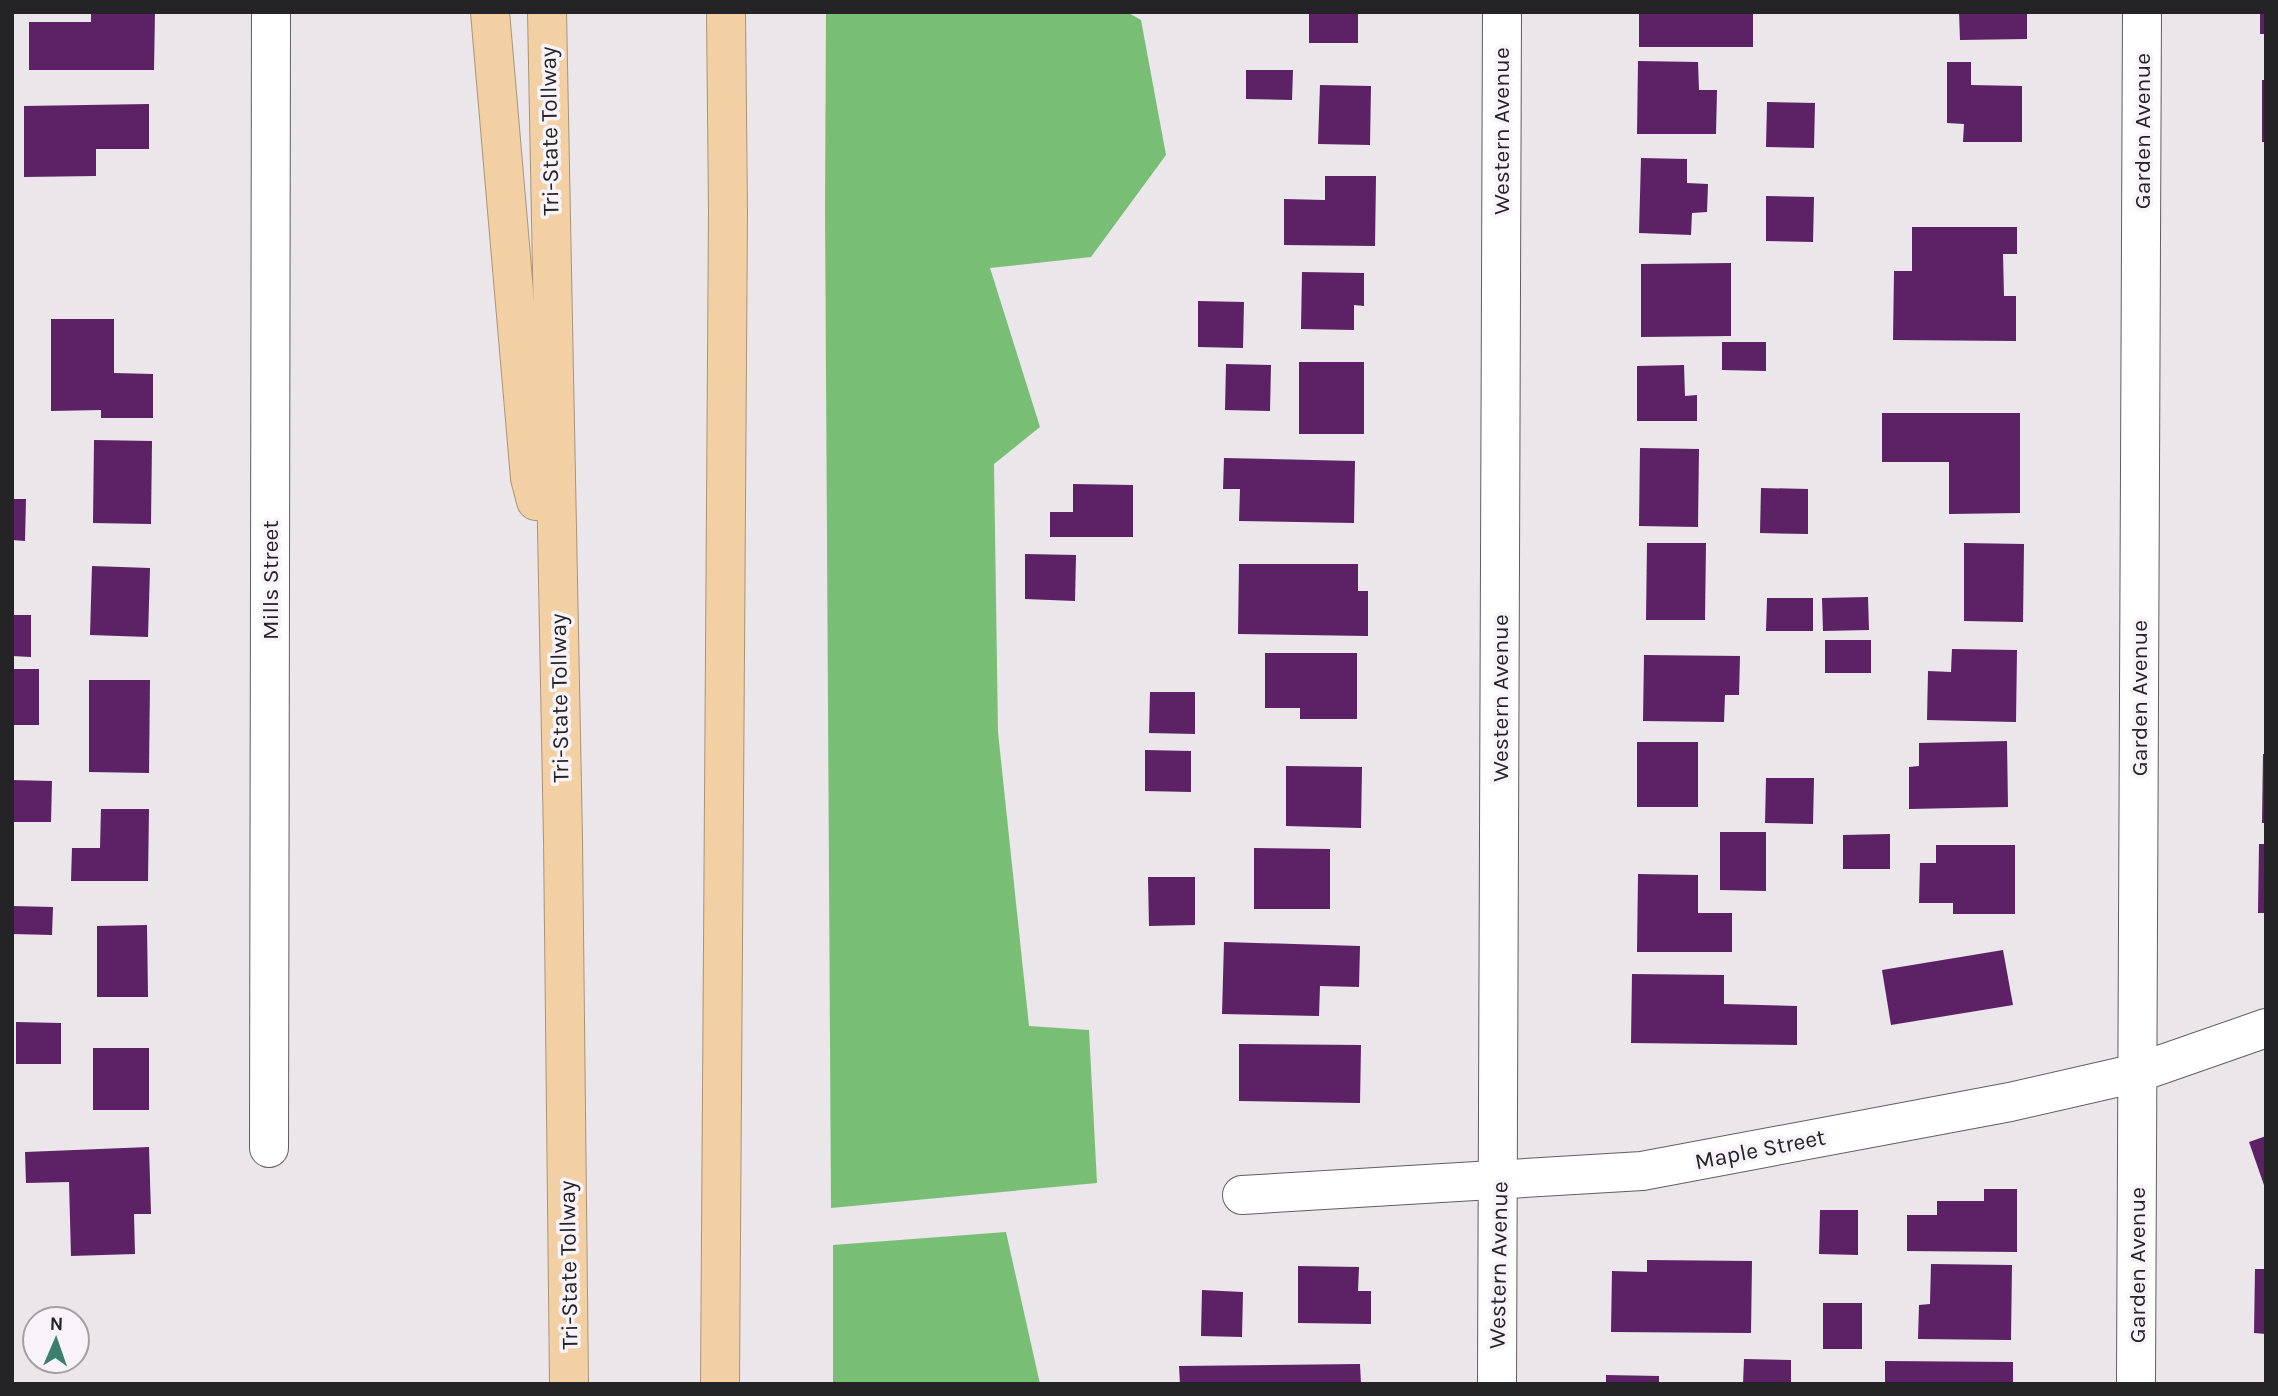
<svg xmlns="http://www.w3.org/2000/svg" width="2278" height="1396" font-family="Karla,sans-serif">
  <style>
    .forest { fill: #78bf75 }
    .building { fill: #5d2165 }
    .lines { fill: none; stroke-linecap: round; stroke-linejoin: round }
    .street-casing { stroke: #615e61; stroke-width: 40 }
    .highway-casing { stroke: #ab9377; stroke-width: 40 }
    .street { stroke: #fff; stroke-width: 38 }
    .highway { stroke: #f3d0a3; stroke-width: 38 }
    .labels { text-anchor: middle; stroke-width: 7; stroke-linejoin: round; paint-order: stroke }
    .street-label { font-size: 23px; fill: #242325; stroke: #f7f3f8 }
  </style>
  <rect width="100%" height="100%" fill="#eae6ea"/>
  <!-- forest -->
  <g class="forest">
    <path d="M826 12H1127L1141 20 1166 155 1091 257 990 268 1040 427 994 464 998 732 1029 1026 1089 1030 1097 1183 831 1208 825 207Z"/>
    <path d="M1006 1232 1040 1384H833V1245Z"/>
  </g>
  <!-- building -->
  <g class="building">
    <path d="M91 12H155L154 70H29V22H91Z"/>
    <rect x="1309" y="12" width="49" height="31"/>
    <rect x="1639" y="12" width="114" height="35"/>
    <path d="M1959 12H2027V39L1960 40Z"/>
    <rect x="2260" y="12" width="6" height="22"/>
    <path d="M1638 61 1698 62 1699 90H1717L1716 134H1637Z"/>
    <path d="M1947 62H1971V85L2022 86V142H1963L1964 124 1947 123Z"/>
    <path d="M1246 70H1293L1292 100 1246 99Z"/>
    <rect x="2262" y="80" width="4" height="62"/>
    <path d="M1320 85 1371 86 1370 145 1318 144Z"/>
    <path d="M1767 102 1815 103 1814 148 1766 147Z"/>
    <path d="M149 104V149H96V176L24 177V106Z"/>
    <path d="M1641 158 1687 159V183L1708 184 1707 212 1692 213 1691 235 1639 233Z"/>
    <path d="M1325 176H1376L1375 246 1284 245V199L1325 200Z"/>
    <path d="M1766 196 1814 197 1813 242 1766 241Z"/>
    <path d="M1912 227H2017V254H2003L2004 296H2016V341L1893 340 1894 271H1912Z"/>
    <path d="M1731 263V336L1641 337V264Z"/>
    <path d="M1302 272 1364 273V306L1354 305V330L1301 329Z"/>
    <path d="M1198 301 1244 302 1243 348 1198 347Z"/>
    <path d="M51 319H114V373L153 374V418H101V410L51 411Z"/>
    <path d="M1722 342H1766V371L1722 370Z"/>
    <rect x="1299" y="362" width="65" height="72"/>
    <path d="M1226 364 1271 365 1270 411 1225 410Z"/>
    <path d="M1684 365 1685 396 1697 395V421H1637V366Z"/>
    <path d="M1882 413H2020V513L1949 514V462H1882Z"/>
    <path d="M94 440 152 441 151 524 93 523Z"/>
    <path d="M1640 448 1699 449 1698 527 1639 526Z"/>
    <path d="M1224 458 1355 461 1354 523 1239 521 1240 489H1223Z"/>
    <path d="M1073 484 1133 485V537H1050V512H1073Z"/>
    <path d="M1761 488 1808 489V534L1760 533Z"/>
    <path d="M12 499H26L25 541 12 540Z"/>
    <path d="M1647 543H1706L1705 620H1646Z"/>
    <path d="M1964 543 2024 544 2023 622 1964 621Z"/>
    <path d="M1025 554 1076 555 1075 601 1025 599Z"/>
    <path d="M1239 564H1358V591H1368V636L1238 634Z"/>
    <path d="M92 566 150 568 148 637 90 635Z"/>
    <path d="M1868 597 1869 630 1823 631 1822 598Z"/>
    <path d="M1767 598H1813V631H1766Z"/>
    <path d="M12 615H31V657L12 656Z"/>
    <rect x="1825" y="640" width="46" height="33"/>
    <path d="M1952 649 2017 650 2016 722 1927 720 1928 671 1951 672Z"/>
    <path d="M1265 653H1357V719H1300V708H1265Z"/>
    <path d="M1644 655 1740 656 1739 695H1725L1724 722 1643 721Z"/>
    <rect x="12" y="669" width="27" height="56"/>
    <path d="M89 680H150L149 773 89 772Z"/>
    <path d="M1150 692H1195V734L1149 733Z"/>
    <path d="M2007 741 2008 807 1909 809V767L1919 766V743Z"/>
    <rect x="1637" y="742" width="61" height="65"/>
    <path d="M1145 750 1191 751V792L1145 791Z"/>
    <path d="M2263 754H2266V823H2262Z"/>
    <path d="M1286 766 1362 767 1361 828 1286 826Z"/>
    <path d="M1766 778H1814L1813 824 1765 823Z"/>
    <path d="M12 780 52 781 51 822H12Z"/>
    <path d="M101 809H149L148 881H71L72 848H100Z"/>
    <path d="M1720 832H1766V891L1720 890Z"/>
    <path d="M1890 834V869H1843V835Z"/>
    <path d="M2259 844H2266V913H2258Z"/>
    <path d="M1936 845H2015V914H1953V903H1919L1920 863H1936Z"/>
    <path d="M1254 848 1330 849V909H1254Z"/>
    <path d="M1638 874 1698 875V913H1732V952H1637Z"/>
    <path d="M1148 877H1195V925L1149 926Z"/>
    <path d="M12 906 53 907 52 935 12 934Z"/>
    <path d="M147 925 148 997H97V926Z"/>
    <path d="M1224 942 1360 946 1359 987 1320 986 1319 1016 1222 1014Z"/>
    <path d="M2003 950 2013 1005 1891 1025 1882 970Z"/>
    <path d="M1632 974 1724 975V1004L1797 1006V1045L1631 1043Z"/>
    <path d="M16 1022 61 1023V1064H16Z"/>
    <path d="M1239 1044 1361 1045 1360 1103 1239 1101Z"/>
    <rect x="93" y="1048" width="56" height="62"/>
    <path d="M2266 1136V1188H2265L2249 1142Z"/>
    <path d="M149 1147 151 1214H134L135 1254 71 1256 69 1182 26 1183 25 1152Z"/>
    <path d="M1984 1189H2017V1252L1907 1251V1215H1937V1201H1984Z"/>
    <path d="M1820 1210H1858V1255L1819 1254Z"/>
    <path d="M1647 1260 1752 1261 1751 1333 1611 1332 1612 1271 1647 1272Z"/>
    <path d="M1931 1264 2012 1265 2011 1340 1918 1339 1919 1305 1930 1304Z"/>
    <path d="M1298 1266 1359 1267 1358 1291H1371V1324L1298 1323Z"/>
    <path d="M2255 1269H2266V1334L2254 1333Z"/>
    <path d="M1202 1290 1243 1292 1242 1337 1201 1336Z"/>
    <rect x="1823" y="1303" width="39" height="46"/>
    <path d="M1744 1359 1791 1360V1384H1743Z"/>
    <path d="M1885 1361 2013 1362V1384H1885Z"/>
    <path d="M1360 1364 1361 1384H1180L1179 1366Z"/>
    <path d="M1606 1375 1659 1376V1384H1606Z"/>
  </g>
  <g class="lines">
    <!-- street casing -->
    <g class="street-casing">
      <g id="street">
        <path d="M269 1148 271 12"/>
        <path d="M1242 1195 1642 1171 2010 1102 2137 1073 2266 1028"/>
        <path d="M1497 1384 1502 12"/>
        <path d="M2136 1384 2142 12"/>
      </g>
    </g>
    <!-- highway casing -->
    <g class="highway-casing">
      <g id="highway">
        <path d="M490 12 530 478 536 501"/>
        <path d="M547 12 563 839 569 1384"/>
        <path d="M720 1384 728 212 726 12"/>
      </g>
    </g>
    <!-- street -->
    <use href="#street" class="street"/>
    <!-- highway -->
    <use href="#highway" class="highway"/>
  </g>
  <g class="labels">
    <!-- street labels -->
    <g class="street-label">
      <text transform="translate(549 131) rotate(-91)" y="8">Tri-State Tollway</text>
      <text transform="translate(1501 131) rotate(-90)" y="8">Western Avenue</text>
      <text transform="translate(2142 131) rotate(-90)" y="8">Garden Avenue</text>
      <text transform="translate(270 580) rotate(-90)" y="8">Mills Street</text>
      <text transform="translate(559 698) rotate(-91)" y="8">Tri-State Tollway</text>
      <text transform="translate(1500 698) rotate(-90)" y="8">Western Avenue</text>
      <text transform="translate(2139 698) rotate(-90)" y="8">Garden Avenue</text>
      <text transform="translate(1760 1149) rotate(-11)" y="8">Maple Street</text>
      <text transform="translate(568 1265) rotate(-91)" y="8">Tri-State Tollway</text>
      <text transform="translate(1498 1265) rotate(-89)" y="8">Western Avenue</text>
      <text transform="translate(2137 1265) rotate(-90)" y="8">Garden Avenue</text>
    </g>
  </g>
  <!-- border -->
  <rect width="2278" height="1396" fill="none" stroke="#242325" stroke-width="28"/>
  <!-- north arrow -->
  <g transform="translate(56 1340) rotate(2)"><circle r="33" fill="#f7f3f8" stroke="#a3a0a4" stroke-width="2"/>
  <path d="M0-5L12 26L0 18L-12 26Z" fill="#3c7e6f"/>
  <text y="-10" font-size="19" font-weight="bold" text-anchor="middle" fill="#242325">N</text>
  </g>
</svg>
